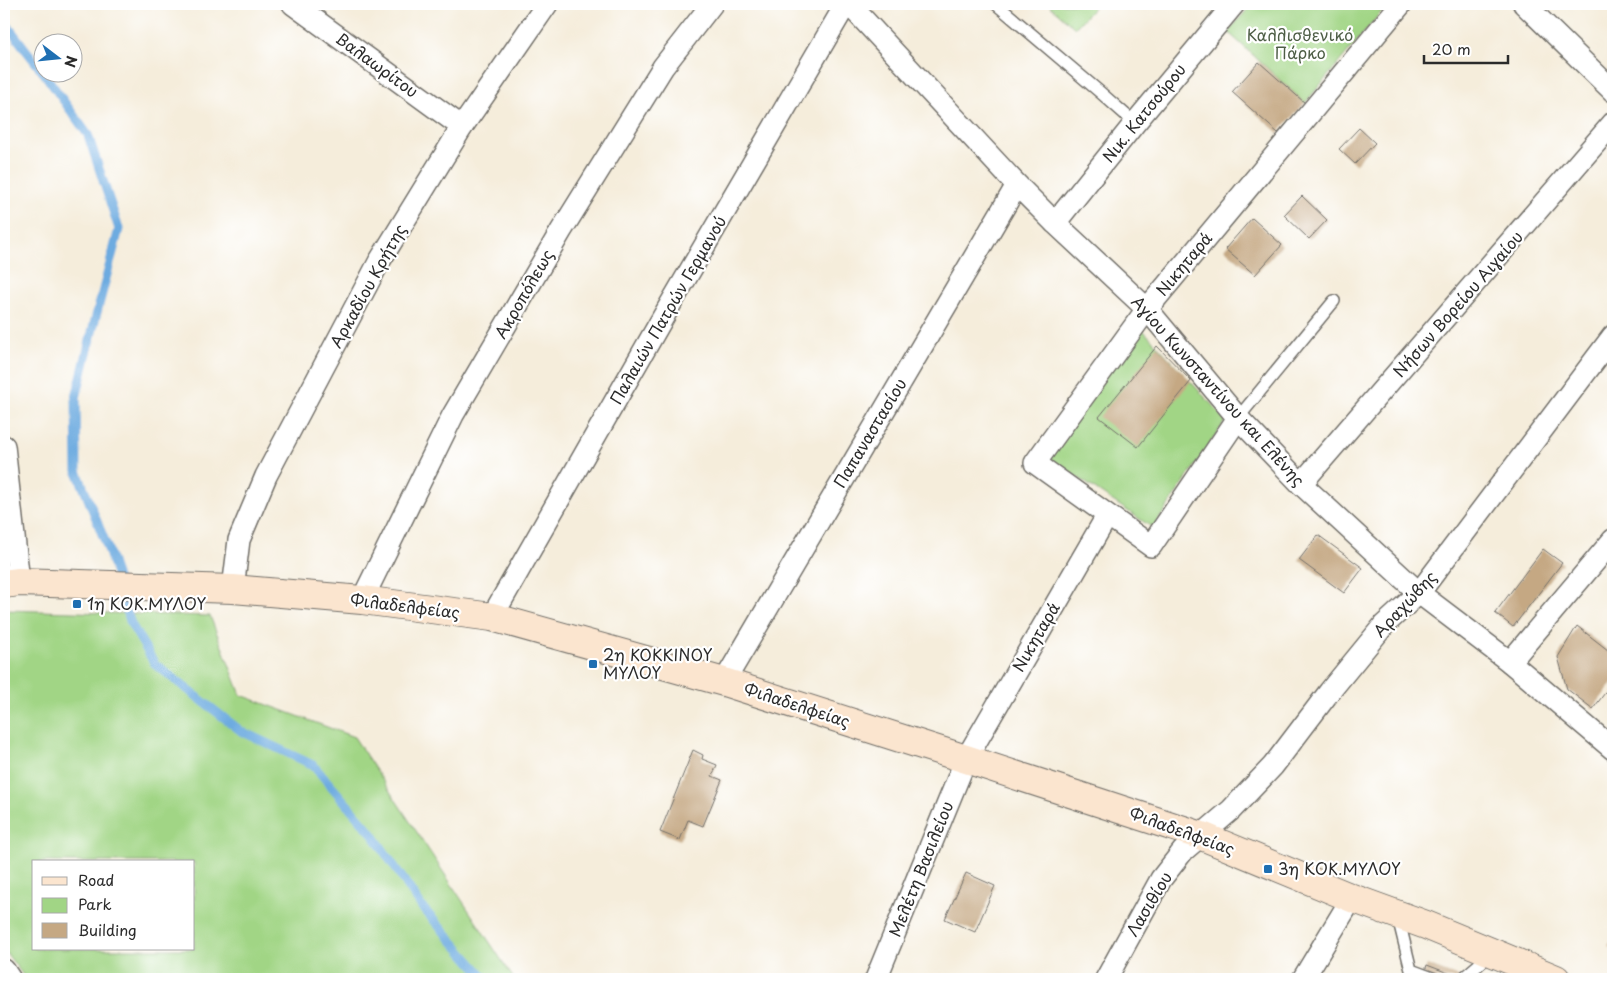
<svg xmlns="http://www.w3.org/2000/svg" width="1617" height="983" font-family="'Playpen Sans',sans-serif">
  <style>
    .green { fill: #a1d585; stroke: #668058; fill-rule: evenodd }
    .lines { fill: none; stroke-linecap: round; stroke-linejoin: round }
    .stream { stroke: #6dabe0; stroke-width: 9 }
    .building { fill: #c5a883 }
    .service-casing { stroke: #726f69; stroke-width: 14 }
    .minor-casing { stroke: #726f69; stroke-width: 24 }
    .secondary-casing { stroke: #726f69; stroke-width: 30 }
    .service { stroke: #fff; stroke-width: 11 }
    .minor { stroke: #fff; stroke-width: 21 }
    .secondary { stroke: #fbe5cf; stroke-width: 28 }
    .poi-dot { fill: #1f6fb2; stroke: #fff; stroke-width: 2 }
    .labels { text-anchor: middle; stroke-width: 4.5; stroke-linejoin: round; paint-order: stroke }
    .park-label { font-size: 16px; fill: #4e5e46; stroke: #fff }
    .street-label { font-size: 16px; fill: #2b2b2b; stroke: #fff }
    .poi-label { font-size: 16px; fill: #2b2b2b; stroke: #fff; text-anchor: start }
  </style>
  <rect width="100%" height="100%" fill="#fff"/>
  <filter id="ink" filterUnits="userSpaceOnUse"><feTurbulence type="fractalNoise" baseFrequency=".02" numOctaves="2"/><feDisplacementMap in="SourceGraphic" scale="10" xChannelSelector="R" yChannelSelector="G"/><feConvolveMatrix kernelMatrix="1 2 1 2 8 2 1 2 1" color-interpolation-filters="sRGB"/></filter>
  <filter id="wash" filterUnits="userSpaceOnUse"><feTurbulence type="fractalNoise" baseFrequency=".0096" numOctaves="4" result="noise"/><feDisplacementMap in="SourceGraphic" scale="20" xChannelSelector="R" yChannelSelector="G"/><feGaussianBlur stdDeviation="1.12" result="paint"/><feColorMatrix in="noise" values="0 0 0 0 0 0 0 0 0 0 0 0 0 0 0 0 0 1.4 0 .05"/><feComposite in="paint" operator="in"/></filter>
  <g filter="url(#wash)">
    <rect width="100%" height="100%" fill="#f5eddb"/>
    <!-- green -->
    <g class="green">
      <path d="M1048 4H1097L1075 28Z"/>
      <path d="M1252 4H1388L1305 103 1228 32Z"/>
      <path d="M1131 317 1226 420 1153 528 1037 450Z"/>
      <path d="M4 610 210 616 241 695 354 737 514 979H26L4 950ZM34 862H194V949H34Z"/>
    </g>
    <g class="lines">
      <!-- stream -->
      <g class="stream">
        <path d="M4 21 42 71"/>
        <path d="M43 72 88 135 119 229 95 320 76 398 77 471 108 549 131 624 155 664 241 731 313 765 371 832 422 907 486 979"/>
      </g>
    </g>
    <g id="blocks">
      <!-- building -->
      <g class="building">
        <path d="M1259 62 1305 103 1278 133 1232 92Z"/>
        <path d="M1359 128 1375 143 1355 164 1339 149Z"/>
        <path d="M1302 196 1327 220 1309 239 1284 215Z"/>
        <path d="M1252 218 1282 245 1255 275 1225 249Z"/>
        <path d="M1157 346 1191 381 1138 447 1099 417Z"/>
        <path d="M1318 535 1363 568 1344 593 1299 560Z"/>
        <path d="M1543 549 1562 563 1513 627 1495 613Z"/>
        <path d="M1577 626 1613 654V682L1593 709 1567 689 1558 657Z"/>
        <path d="M693 750 703 755 702 759 717 765 712 776 722 780 703 826 688 820 680 840 660 832Z"/>
        <path d="M966 873 995 886 975 932 945 919Z"/>
        <path d="M1613 938V949L1608 946Z"/>
        <path d="M1427 965 1464 979H1422Z"/>
        <path d="M918 975 928 979H916Z"/>
      </g>
    </g>
  </g>
  <g filter="url(#ink)">
    <use href="#blocks" fill-opacity="0" stroke="#726f69" stroke-width="1"/>
    <g class="lines">
      <!-- service casing -->
      <g class="service-casing">
        <g id="service">
          <path d="M996 4 1101 93 1135 123"/>
          <path d="M1238 418 1334 301"/>
          <path d="M1398 917 1411 970 1435 979"/>
          <path d="M1462 979 1491 954"/>
        </g>
      </g>
      <!-- minor casing -->
      <g class="minor-casing">
        <g id="minor">
          <path d="M293 4 462 127"/>
          <path d="M849 4 1017 185 1055 223 1147 309 1238 418 1301 484 1419 593 1510 662 1613 749"/>
          <path d="M1524 4 1613 91"/>
          <path d="M1055 223 1135 123 1234 4"/>
          <path d="M1238 418 1151 546 1035 463 1147 309 1401 4"/>
          <path d="M4 446 19 582"/>
          <path d="M1301 484 1613 123"/>
          <path d="M233 589 239 540 266 476 379 262 462 127 547 4"/>
          <path d="M362 600 453 415 561 231 663 67 712 4"/>
          <path d="M492 617 670 305 846 4"/>
          <path d="M1510 662 1613 540"/>
          <path d="M724 682 1017 185"/>
          <path d="M4 970 10 979"/>
          <path d="M876 979 966 759 1107 516"/>
          <path d="M1106 979 1161 879 1183 851 1231 810 1273 766 1330 691 1384 625 1419 593 1613 336"/>
          <path d="M1303 979 1352 898"/>
        </g>
      </g>
      <!-- secondary casing -->
      <g class="secondary-casing">
        <path id="secondary" d="M4 584 19 582 233 589 362 600 492 617 724 682 966 759 1202 836 1352 898 1426 925 1556 979"/>
      </g>
      <!-- service -->
      <use href="#service" class="service"/>
      <!-- minor -->
      <use href="#minor" class="minor"/>
      <!-- secondary -->
      <use href="#secondary" class="secondary"/>
    </g>
  </g>
  <!-- markers -->
  <g class="poi-dot">
    <rect x="72" y="599" width="10" height="10" rx="2.5"/>
    <rect x="588" y="659" width="10" height="10" rx="2.5"/>
    <rect x="1263" y="864" width="10" height="10" rx="2.5"/>
  </g>
  <g class="labels">
    <!-- park labels -->
    <g class="park-label">
      <text x="1300" y="41">Καλλισθενικό<tspan x="1300" dy="18">Πάρκο</tspan></text>
    </g>
    <!-- street labels -->
    <g class="street-label">
      <text transform="translate(377 65) rotate(36)" y="6">Βαλαωρίτου</text>
      <text transform="translate(1144 113) rotate(-51)" y="6">Νικ. Κατσούρου</text>
      <text transform="translate(1184 264) rotate(-50)" y="6">Νικηταρά</text>
      <text transform="translate(368 286) rotate(-61)" y="6">Αρκαδίου Κρήτης</text>
      <text transform="translate(524 294) rotate(-60)" y="6">Ακροπόλεως</text>
      <text transform="translate(1458 304) rotate(-49)" y="6">Νήσων Βορείου Αιγαίου</text>
      <text transform="translate(668 310) rotate(-60)" y="6">Παλαιών Πατρών Γερμανού</text>
      <text transform="translate(1218 391) rotate(48)" y="6">Αγίου Κωνσταντίνου και Ελένης</text>
      <text transform="translate(870 433) rotate(-59)" y="6">Παπαναστασίου</text>
      <text transform="translate(1405 604) rotate(-47)" y="6">Αραχώβης</text>
      <text transform="translate(405 606) rotate(7)" y="6">Φιλαδελφείας</text>
      <text transform="translate(1036 637) rotate(-60)" y="6">Νικηταρά</text>
      <text transform="translate(797 705) rotate(18)" y="6">Φιλαδελφείας</text>
      <text transform="translate(1182 831) rotate(20)" y="6">Φιλαδελφείας</text>
      <text transform="translate(921 869) rotate(-68)" y="6">Μελέτη Βασιλείου</text>
      <text transform="translate(1149 904) rotate(-59)" y="6">Λασιθίου</text>
    </g>
    <!-- poi labels -->
    <g class="poi-label">
      <text x="87" y="610">1η ΚΟΚ.ΜΥΛΟΥ</text>
      <text x="603" y="661">2η ΚΟΚΚΙΝΟΥ<tspan x="603" dy="18">ΜΥΛΟΥ</tspan></text>
      <text x="1278" y="875">3η ΚΟΚ.ΜΥΛΟΥ</text>
    </g>
  </g>
  <!-- margin -->
  <rect width="1617" height="983" fill="none" stroke="#fff" stroke-width="20"/>
  <!-- legend -->
  <rect x="32" y="860" width="162" height="90" fill="#ffffff" stroke="#aaaaaa"/>
  <rect x="42" y="877" width="25" height="8" fill="#fbe5cf" stroke="#aaaaaa"/>
  <text x="78" y="886" font-size="15" fill="#2b2b2b">Road</text>
  <rect x="42" y="898" width="25" height="15" fill="#a1d585" stroke="#aaaaaa"/>
  <text x="78" y="910" font-size="15" fill="#2b2b2b">Park</text>
  <rect x="42" y="923" width="25" height="15" fill="#c5a883" stroke="#aaaaaa"/>
  <text x="78" y="936" font-size="15" fill="#2b2b2b">Building</text>
  <!-- north arrow -->
  <g transform="translate(58 58) rotate(106)"><circle r="24" fill="#ffffff" stroke="#aaaaaa"/>
  <path d="M0-4L9 19L0 12L-9 19Z" fill="#1f6fb2"/>
  <text y="-8" font-size="14" font-weight="bold" text-anchor="middle" fill="#2b2b2b">N</text>
  </g>
  <!-- scale -->
  <path d="M1424 55v8h84v-8" fill="none" stroke="#2b2b2b" stroke-width="2.5"/>
  <text x="1432" y="55" font-size="15" fill="#2b2b2b" stroke="#ffffff" stroke-width="4" paint-order="stroke">20 m</text>
</svg>
